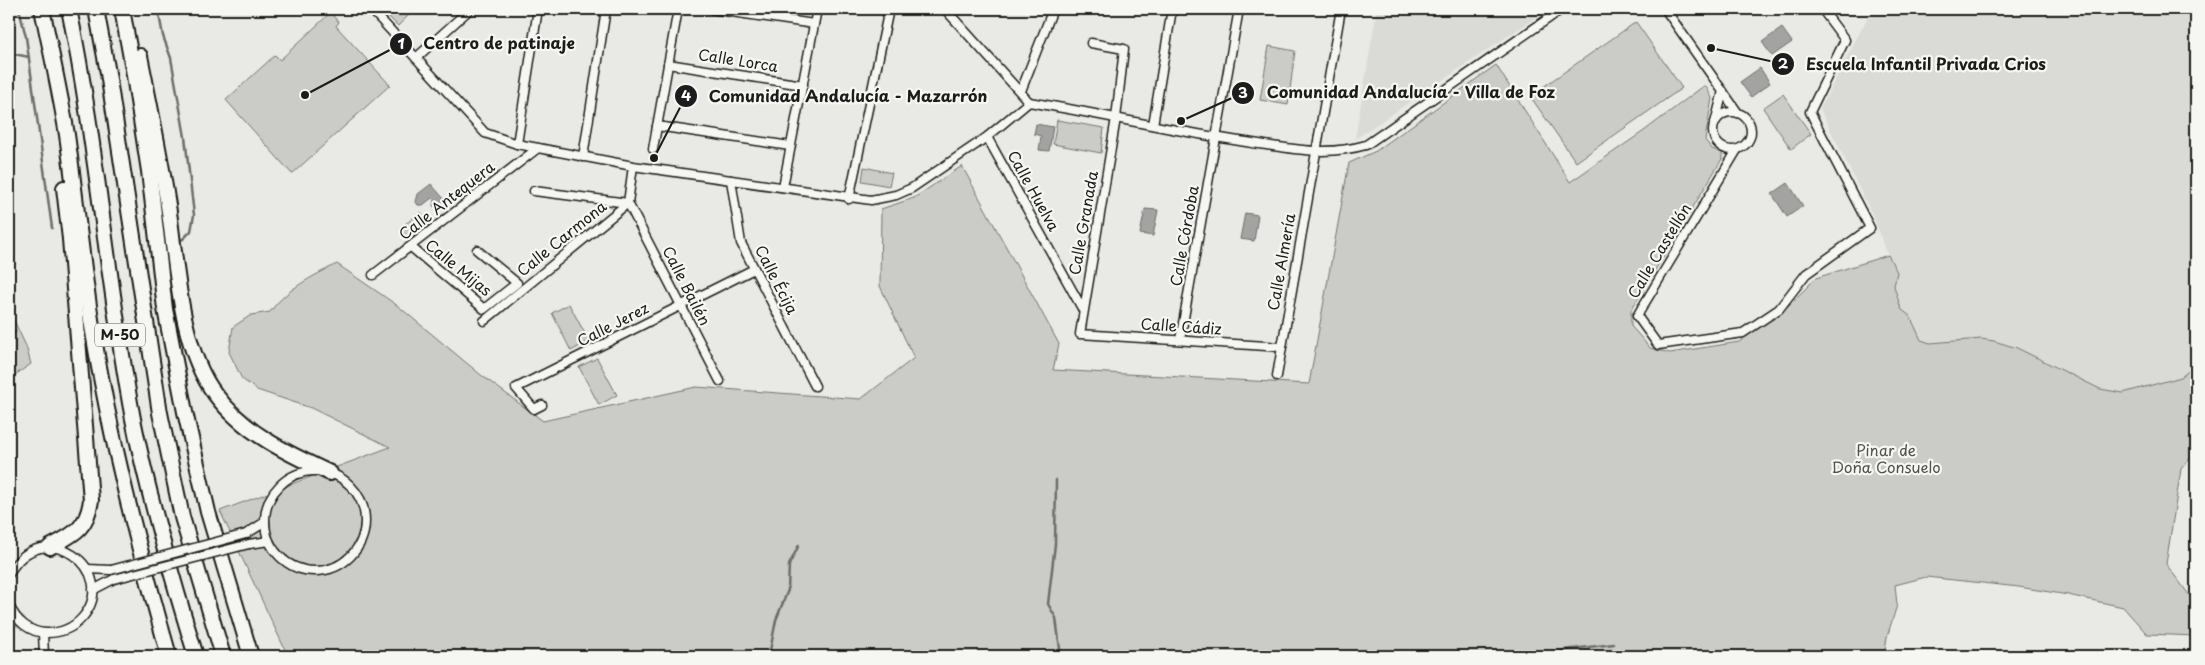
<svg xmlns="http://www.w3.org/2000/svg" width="2205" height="665" font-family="'Playpen Sans',sans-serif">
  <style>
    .built { fill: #dadad6 }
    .green { fill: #cbcbc7; stroke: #747472 }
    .water { fill: #a3a3a1; stroke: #6d6d6c }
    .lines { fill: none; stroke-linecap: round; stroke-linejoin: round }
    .stream { stroke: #6d6d6c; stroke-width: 2.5 }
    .street-casing { stroke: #1c1c1c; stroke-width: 11 }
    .highway-casing { stroke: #1c1c1c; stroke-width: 18 }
    .street { stroke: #f6f6f2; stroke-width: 8 }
    .highway { stroke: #f6f6f2; stroke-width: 14 }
    .street-bridge-casing { stroke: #1c1c1c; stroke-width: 11; stroke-linecap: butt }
    .street-bridge { stroke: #f6f6f2; stroke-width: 8 }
    .labels { text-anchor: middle; stroke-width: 4.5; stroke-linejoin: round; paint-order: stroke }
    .shield { fill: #f6f6f2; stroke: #5d5d5c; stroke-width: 1 }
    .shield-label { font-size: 14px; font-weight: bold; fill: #1c1c1c }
    .street-label { font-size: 15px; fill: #1c1c1c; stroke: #f6f6f2 }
    .park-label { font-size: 15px; fill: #51514f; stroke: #f6f6f2 }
    .leader { fill: none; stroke: #1c1c1c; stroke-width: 2 }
    .callout-dot { fill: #1c1c1c; stroke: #f6f6f2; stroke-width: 2 }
    .mark-label { font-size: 15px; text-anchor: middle; font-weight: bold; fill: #fff }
    .callout-label { font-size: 16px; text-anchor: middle; font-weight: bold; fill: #1c1c1c; stroke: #f6f6f2; stroke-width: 4.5; stroke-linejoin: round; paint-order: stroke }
  </style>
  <rect width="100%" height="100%" fill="#e9e9e5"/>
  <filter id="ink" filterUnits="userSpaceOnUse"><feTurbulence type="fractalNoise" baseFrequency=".02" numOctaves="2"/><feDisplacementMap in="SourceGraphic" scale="10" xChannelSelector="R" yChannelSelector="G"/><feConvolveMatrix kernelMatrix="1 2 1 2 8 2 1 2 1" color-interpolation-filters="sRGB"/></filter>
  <g filter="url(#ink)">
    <!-- built -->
    <g class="built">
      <path d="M1377 9H1536L1538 16 1355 139Z"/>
      <path d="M1872 9H2196V365L2181 377 2123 393 2100 389 2017 348 1994 341 1981 339 1930 343 1921 340 1910 316 1901 309 1894 286 1897 272 1888 255 1873 216 1820 109Z"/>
    </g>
    <!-- green -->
    <g class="green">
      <path d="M381 9H415L398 26Z"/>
      <path d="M330 13 339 22 336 26 390 85 292 174 226 100 275 55 280 60Z"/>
      <path d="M1636 22 1682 88 1576 162 1530 96Z"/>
      <path d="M1269 46 1295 51 1288 105 1260 100Z"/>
      <path d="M1496 65 1570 182 1644 131 1705 85 1712 98 1705 140 1712 149 1722 153V159L1631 310V326L1650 348 1670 353 1739 342 1788 306 1816 278 1888 255 1897 272 1894 286 1901 309 1910 316 1921 340 1930 343 1981 339 1994 341 2017 348 2100 389 2123 393 2181 377 2196 365V451L2181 469 2166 564 2196 604V636L2147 634 2123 607 2068 595 2019 587 1926 577 1895 585 1897 605 1887 637 1885 650 1892 656H288L220 511 390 447 311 408 257 390 242 379 229 352 233 327 251 315 270 312C286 289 313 276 337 264L398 306 481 375 543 421 696 387 861 399 914 358 880 286 881 209 914 198 962 166 1059 344 1053 370 1309 384 1349 163 1376 151Z"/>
      <path d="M1783 94 1811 134 1791 149 1763 108Z"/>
      <path d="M1057 120 1104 128 1101 153 1053 144Z"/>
      <path d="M864 167 892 173 889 186 862 181Z"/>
      <path d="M421 212 430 223 409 240 400 228Z"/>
      <path d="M569 304 589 341 571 351 552 313Z"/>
      <path d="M9 310 26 346 31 364 9 379Z"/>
      <path d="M597 358 617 395 599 405 579 367Z"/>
    </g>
    <!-- water -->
    <g class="water">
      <path d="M1782 28 1792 42 1772 56 1762 42Z"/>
      <path d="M1760 68 1770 83 1751 97 1740 82Z"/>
      <path d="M1036 124 1053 127 1049 151 1039 150 1041 136 1034 134Z"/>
      <path d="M1788 183 1803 206 1787 217 1772 194Z"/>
      <path d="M431 184 445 200 439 207 433 206 434 200 432 198 423 205H418L416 202 418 194Z"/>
      <path d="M1145 209 1158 210 1153 236 1140 234Z"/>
      <path d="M1245 213 1258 215 1254 241 1240 239Z"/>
    </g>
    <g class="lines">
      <!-- stream -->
      <g class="stream">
        <path d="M19 9 26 37 52 228"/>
        <path d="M158 9 163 36 171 58 185 137 194 215 191 231 183 239 180 240"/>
        <path d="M9 53 29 57"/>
        <path d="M9 335 15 332"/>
        <path d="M1056 480 1055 544 1048 604 1056 618 1060 649 1057 656"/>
        <path d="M769 656 776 620 788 590 789 565 799 545"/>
        <path d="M1550 656 1564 650 1614 644"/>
      </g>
      <!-- street casing -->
      <g class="street-casing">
        <g id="street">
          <path d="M371 9 485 133 517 144 633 166 871 200 896 195 912 188 987 137 1029 102C1102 114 1173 131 1246 142 1288 148 1324 157 1366 145L1562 9"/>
          <path d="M711 9 814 24"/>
          <path d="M945 9 1029 102"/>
          <path d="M1665 9 1738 113"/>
          <path d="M1091 43 1124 49 1116 118 1080 334 1281 347"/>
          <path d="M416 58 470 9"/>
          <path d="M668 64 803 85"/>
          <path d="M1021 91 1053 9"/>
          <circle cx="1732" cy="131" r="19"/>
          <path d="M1715 123 1723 91"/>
          <path d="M1153 125 1172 9"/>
          <path d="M657 126 790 146"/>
          <path d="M987 137 1083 310"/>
          <path d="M517 144 538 9"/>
          <path d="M653 149 678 9"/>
          <path d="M1737 150 1637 316 1658 345 1743 333 1779 309 1806 274 1870 228 1810 112 1845 40 1822 9"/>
          <path d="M583 157 606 9"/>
          <path d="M731 180 741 243 815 386"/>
          <path d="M783 187 817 9"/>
          <path d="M534 191 628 203 720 381"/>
          <path d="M849 199 889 9"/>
          <path d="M411 247 484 309 517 283 477 250"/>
          <path d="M373 275 538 148"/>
          <path d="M484 321 628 203 633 166"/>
          <path d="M1180 340 1239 9"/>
          <path d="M1277 376 1341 9"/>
          <path d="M542 405 534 409 516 388 754 269"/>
          <circle cx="315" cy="521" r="50"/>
          <path d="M246 534 265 522"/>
          <path d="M249 544 269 541"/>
          <path d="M87 569 111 570"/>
          <path d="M9 574C42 512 123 571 82 618 73 628 61 633 47 633 30 633 16 621 9 605"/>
          <path d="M93 590 114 579"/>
          <path d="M43 633 44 656"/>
        </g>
      </g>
      <!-- highway casing -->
      <g class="highway-casing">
        <g id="highway">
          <path d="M42 9C51 51 60 92 67 135 76 198 82 262 92 326 110 439 138 546 169 656"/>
          <path d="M69 9C97 144 107 283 133 419 149 499 172 578 196 656"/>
          <path d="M96 9 108 73 160 413 182 517 223 656"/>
          <path d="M122 9 133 69 149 171 165 309 185 412 208 512 251 656"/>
          <path d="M140 56C150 105 160 155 168 205 177 264 179 346 215 394 244 433 287 453 330 473"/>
          <path d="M50 547C74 534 87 529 91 500L70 239 64 188"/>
        </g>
      </g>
      <!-- street -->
      <use href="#street" class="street"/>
      <!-- highway -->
      <use href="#highway" class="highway"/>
      <!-- street-bridge casing -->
      <g class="street-bridge-casing">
        <g id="street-bridge">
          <path d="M111 570 246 534"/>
          <path d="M114 579 249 544"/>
        </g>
      </g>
      <!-- street-bridge -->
      <use href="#street-bridge" class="street-bridge"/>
    </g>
  </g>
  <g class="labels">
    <!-- shield labels -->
    <rect class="shield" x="95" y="323.5" width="50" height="23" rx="4"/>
    <g class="shield-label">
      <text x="120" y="340">M-50</text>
    </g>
    <!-- street labels -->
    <g class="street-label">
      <text transform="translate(738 61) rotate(9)" y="5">Calle Lorca</text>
      <text transform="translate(1033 191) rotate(61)" y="5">Calle Huelva</text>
      <text transform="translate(447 201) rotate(-38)" y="5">Calle Antequera</text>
      <text transform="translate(1084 223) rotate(-80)" y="5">Calle Granada</text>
      <text transform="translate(1185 236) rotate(-80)" y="5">Calle Córdoba</text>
      <text transform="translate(562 239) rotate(-39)" y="5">Calle Carmona</text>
      <text transform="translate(1660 251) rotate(-59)" y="5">Calle Castellón</text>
      <text transform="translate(1282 262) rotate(-80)" y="5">Calle Almería</text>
      <text transform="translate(458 268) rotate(39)" y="5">Calle Mijas</text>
      <text transform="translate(776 280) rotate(63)" y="5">Calle Écija</text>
      <text transform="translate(686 286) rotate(63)" y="5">Calle Bailén</text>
      <text transform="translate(613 325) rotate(-27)" y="5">Calle Jerez</text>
      <text transform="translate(1181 327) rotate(4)" y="5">Calle Cádiz</text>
    </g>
    <!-- park labels -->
    <g class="park-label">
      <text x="1886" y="456">Pinar de<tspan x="1886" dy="17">Doña Consuelo</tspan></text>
    </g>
  </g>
  <!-- callouts -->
  <path class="leader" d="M305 95L401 44M1711 48L1783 64M1181 121L1243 93M654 158L686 96"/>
  <g class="callout-dot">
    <circle cx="305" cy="95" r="5"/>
    <circle cx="1711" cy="48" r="5"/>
    <circle cx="1181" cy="121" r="5"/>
    <circle cx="654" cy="158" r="5"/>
    <circle cx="401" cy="44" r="12"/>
    <circle cx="1783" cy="64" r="12"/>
    <circle cx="1243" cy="93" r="12"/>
    <circle cx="686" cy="96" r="12"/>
  </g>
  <g class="mark-label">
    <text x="401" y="49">1</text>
    <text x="1783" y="69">2</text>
    <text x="1243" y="98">3</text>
    <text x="686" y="101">4</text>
  </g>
  <g class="callout-label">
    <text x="499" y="49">Centro de patinaje</text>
    <text x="1926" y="70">Escuela Infantil Privada Crios</text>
    <text x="1411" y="98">Comunidad Andalucía - Villa de Foz</text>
    <text x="848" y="102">Comunidad Andalucía - Mazarrón</text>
  </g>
  <!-- margin -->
  <rect width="2205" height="665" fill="none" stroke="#f6f6f2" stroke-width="30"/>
  <rect x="15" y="15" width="2175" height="635" fill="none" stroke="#1c1c1c" stroke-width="2" filter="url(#ink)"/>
</svg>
